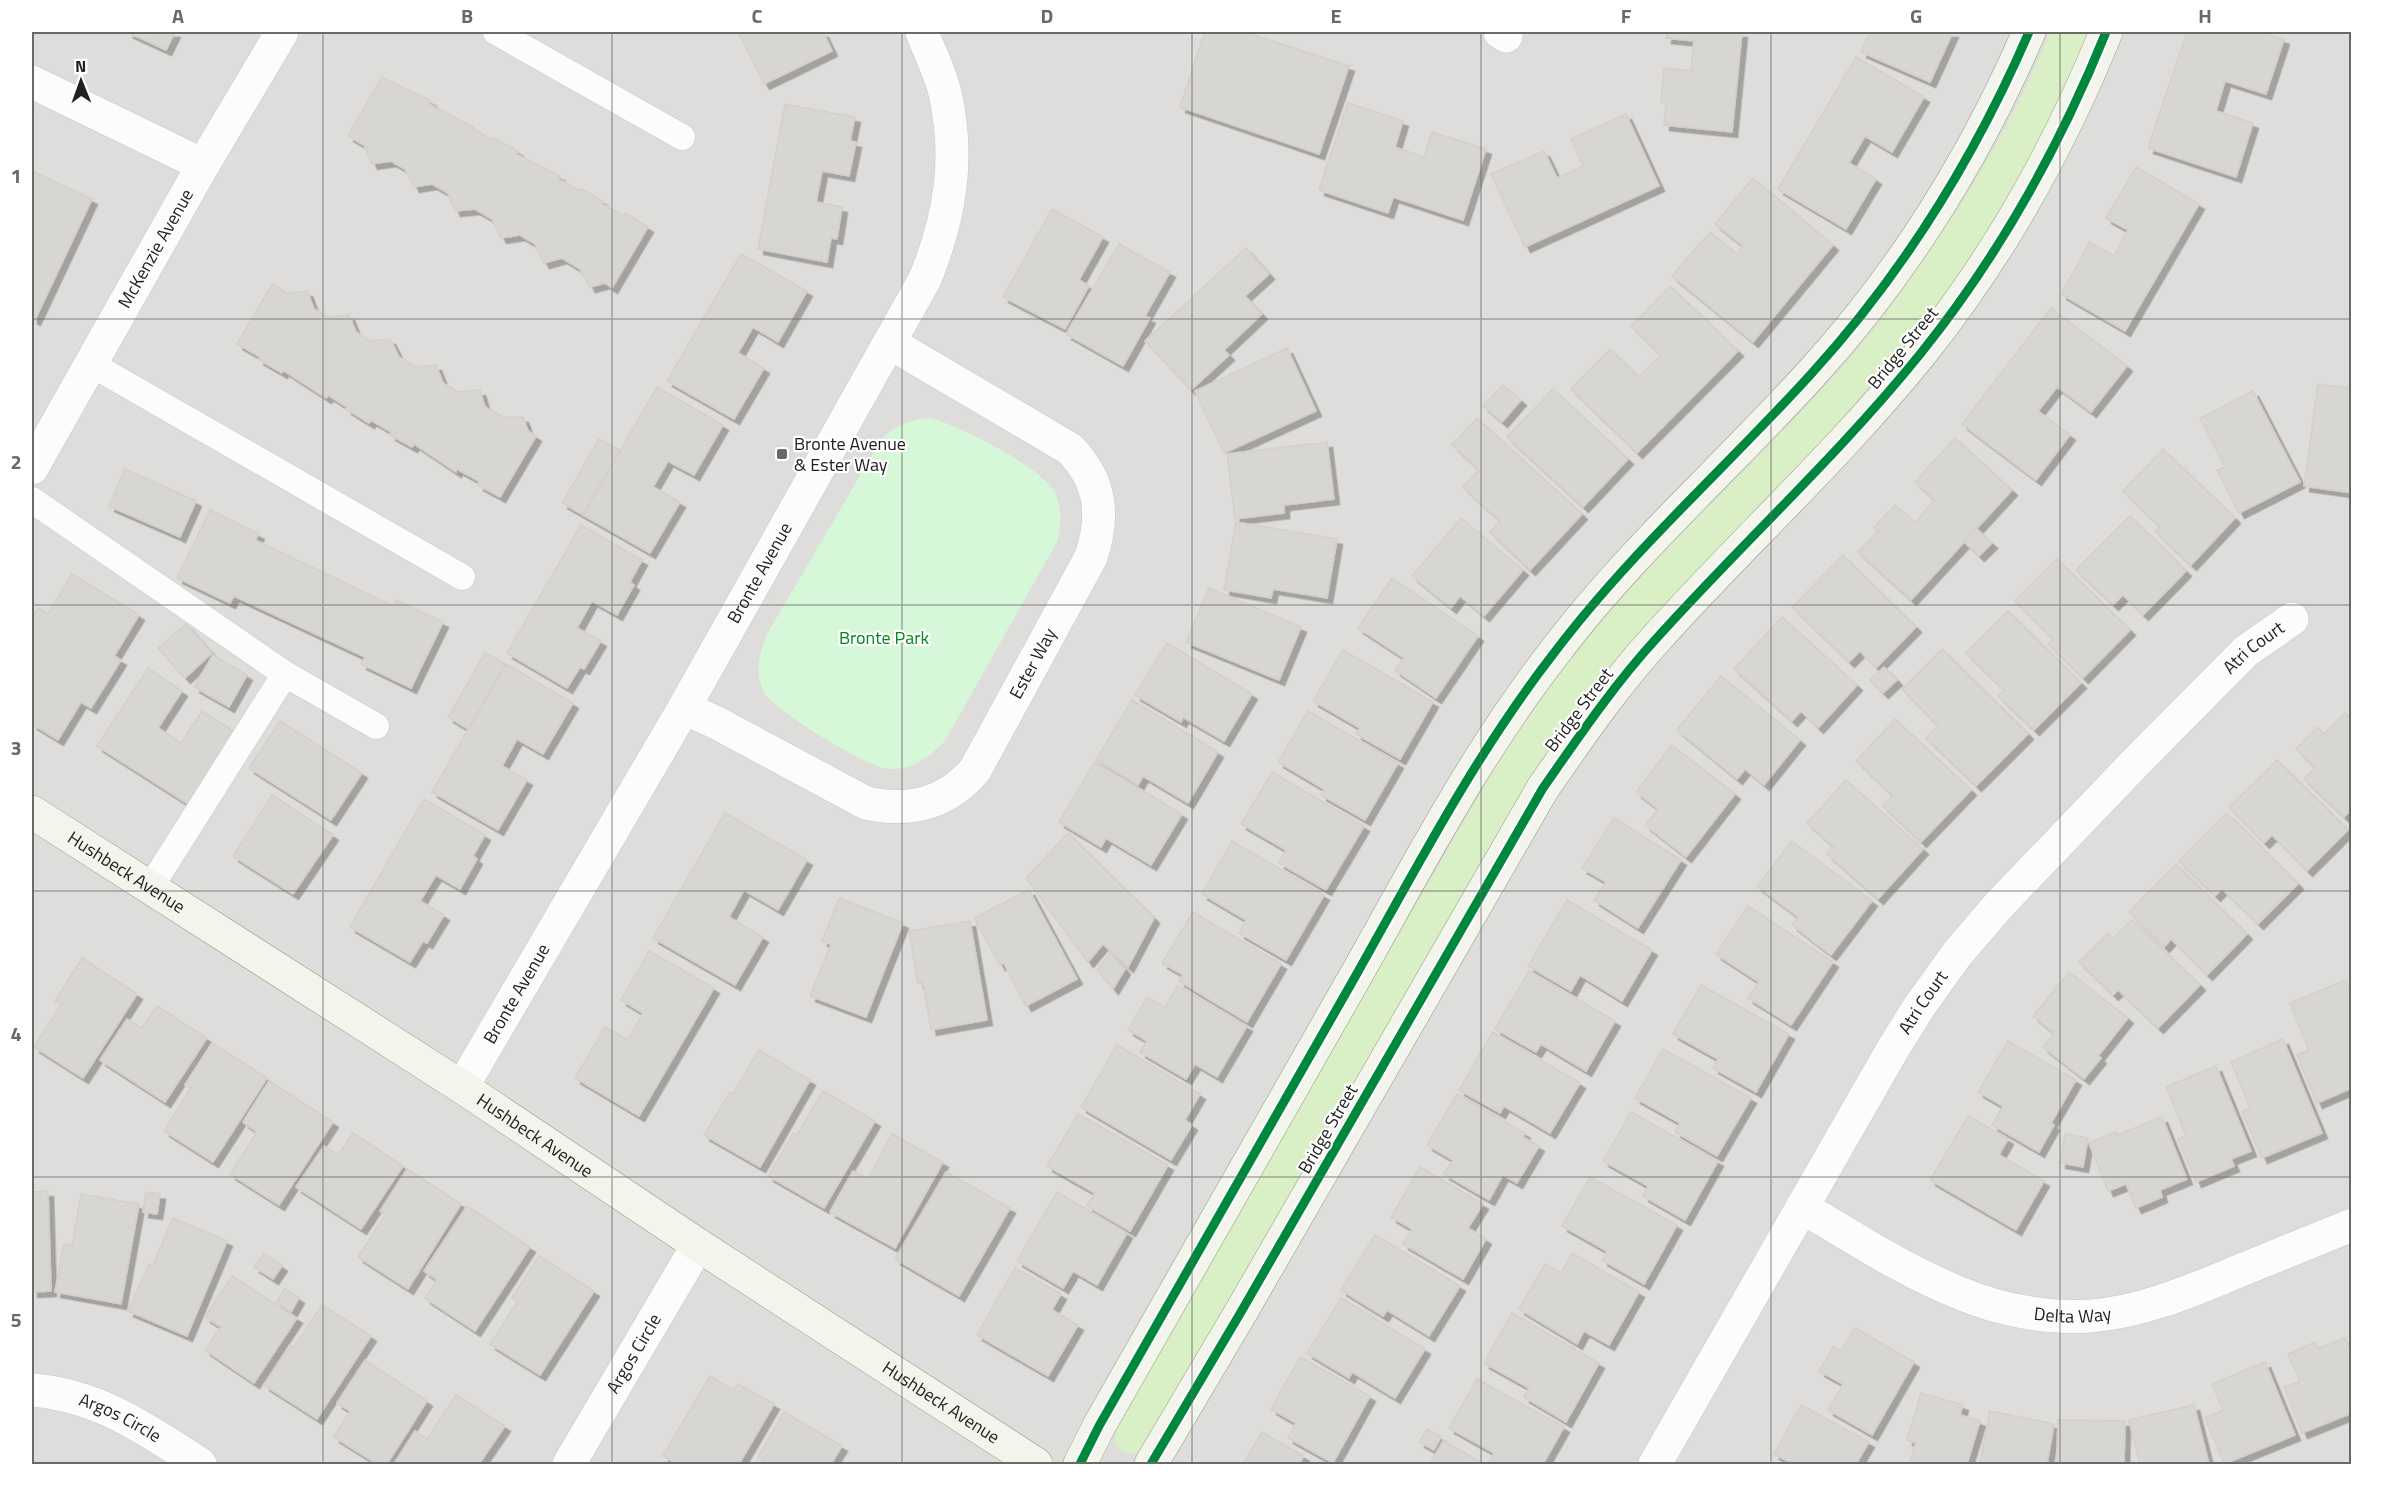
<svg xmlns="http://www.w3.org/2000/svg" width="2383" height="1496" font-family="'Titillium Web',sans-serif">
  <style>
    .residential { fill: #dedddb }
    .grass { fill: #d9efc6 }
    .park { fill: #d6f7d8 }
    .building { fill: #d8d6d2; stroke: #d3d0cb; stroke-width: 1.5; filter: url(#shadow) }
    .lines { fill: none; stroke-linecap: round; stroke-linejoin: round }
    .lane-casing { stroke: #c8c8c6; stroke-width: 27 }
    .street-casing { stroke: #c8c8c6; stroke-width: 34 }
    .secondary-casing { stroke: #969a80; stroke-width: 34 }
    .lane { stroke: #fdfcfc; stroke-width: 26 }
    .street { stroke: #fdfcfc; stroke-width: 33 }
    .secondary { stroke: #f3f5ec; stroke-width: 33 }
    .cycleway-casing { stroke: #fff; stroke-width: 13 }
    .cycleway { stroke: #00873e; stroke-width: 9 }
    .grid { fill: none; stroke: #696967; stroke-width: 1.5; stroke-opacity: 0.55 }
    .poi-dot { fill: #696967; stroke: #fff; stroke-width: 2 }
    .labels { text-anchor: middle; stroke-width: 4.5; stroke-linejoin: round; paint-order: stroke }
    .street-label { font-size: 18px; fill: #212121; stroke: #fff }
    .poi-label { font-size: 18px; fill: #212121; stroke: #fff; text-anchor: start }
    .park-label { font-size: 18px; fill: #018816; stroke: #fff }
    .neatline { fill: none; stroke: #696967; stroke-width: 2 }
    .grid-label { font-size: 20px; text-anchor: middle; font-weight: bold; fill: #696967 }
  </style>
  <defs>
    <filter id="shadow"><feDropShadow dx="5.5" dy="5.5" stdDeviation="0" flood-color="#0004"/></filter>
  </defs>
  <rect width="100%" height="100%" fill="#efeeea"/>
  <!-- residential -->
  <rect class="residential" x="32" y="32" width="2319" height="1432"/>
  <!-- grass -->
  <path class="grass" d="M2050 32H2097L2049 137 1920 338 1647 634 1147 1448C1133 1456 1124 1456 1115 1442L1117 1425 1493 771C1522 727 1551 683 1585 642 1665 542 1763 457 1847 362 1873 332 1896 300 1918 268 1970 194 2017 116 2050 32Z"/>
  <!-- park -->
  <path class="park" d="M928 418C955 422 1037 466 1052 488 1063 505 1062 524 1057 542L945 741C929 757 913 770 889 769 868 768 773 710 764 692 754 673 759 653 767 634L881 440C894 426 908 420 928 418Z"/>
  <!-- building -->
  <g class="building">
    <path d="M127 32H175L166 50Z"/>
    <path d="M738 32H823L832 51 764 84Z"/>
    <path d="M1205 32H1245L1349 66 1319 154 1180 107Z"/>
    <path d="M1667 32H1742L1732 132 1664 125 1666 102H1661L1664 68 1691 71 1694 41 1666 38Z"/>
    <path d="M1870 32H1953L1930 82 1861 52Z"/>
    <path d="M2187 32H2260L2284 39 2266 94 2225 81 2216 111 2253 123 2236 177 2148 148Z"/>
    <path d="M1856 57 1924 97 1892 152 1865 136 1849 163 1876 179 1846 229 1778 189Z"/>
    <path d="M382 77 431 101 429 104 474 127 473 129 493 140 494 138 518 151 516 154 560 176 558 179 580 191 582 189 603 201 602 204 624 216 625 213 648 227 612 288 605 283 590 287 580 269 562 258 544 263 535 244 520 235 501 238 492 219 475 209 455 211 448 193 432 184 414 187 405 169 391 161 372 164 364 145 348 136Z"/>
    <path d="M1348 103 1403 121 1395 147 1424 157 1432 132 1486 149 1463 220 1393 197 1388 213 1319 190Z"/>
    <path d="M785 104 855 117 850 141 856 142 849 176 822 171 816 202 842 207 837 239 831 238 827 262 758 249Z"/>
    <path d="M1626 114 1659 186 1525 247 1491 174 1544 151 1557 178 1583 166 1571 139Z"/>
    <path d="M2136 167 2199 204 2125 331 2061 294 2090 242 2114 256 2128 230 2106 218Z"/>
    <path d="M32 171 92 199 35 320 32 318Z"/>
    <path d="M1753 178 1833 245 1753 342 1672 276 1710 232 1737 254 1743 246 1715 224Z"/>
    <path d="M1052 209 1103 237 1079 280 1089 286 1065 329 1003 297Z"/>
    <path d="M1119 244 1170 272 1145 316 1150 318 1123 366 1066 334Z"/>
    <path d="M1246 248 1269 274 1245 296 1262 314 1224 350 1229 355 1191 390 1145 341Z"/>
    <path d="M741 254 807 291 778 342 753 327 738 353 764 368 734 419 667 381Z"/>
    <path d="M272 284 287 293 307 291 314 309 328 317 349 315 356 332 371 341 390 339 399 357 416 367 436 365 443 383 458 392 480 390 485 407 503 417H523L528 431 536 436 500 497 478 485 479 481 457 469 456 472 414 444 412 447 390 435 391 432 371 420 369 423 346 409 347 407 328 395 326 398 283 370 282 373 258 359 260 357 237 344Z"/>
    <path d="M1670 286 1738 351 1637 453 1571 389 1610 349 1639 377 1661 355 1631 326Z"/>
    <path d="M2051 308 2127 366 2091 412 2057 387 2038 411 2070 435 2036 480 1962 424Z"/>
    <path d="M1287 348 1316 411 1224 453 1195 391Z"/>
    <path d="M2318 384 2352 389V493L2304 486Z"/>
    <path d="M1503 385 1521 400 1502 422 1483 406Z"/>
    <path d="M657 387 723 425 694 475 668 461 653 487 680 502 650 553 583 515Z"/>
    <path d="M1553 389 1628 459 1583 507 1507 437Z"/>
    <path d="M2253 391 2300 482 2239 513 2217 470 2225 467 2200 418Z"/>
    <path d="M1477 418 1582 514 1530 570 1490 532 1500 521 1463 487 1479 470 1452 445Z"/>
    <path d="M1955 438 2012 490 1911 600 1858 552 1878 531 1874 527 1895 505 1915 522 1935 500 1915 482Z"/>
    <path d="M599 439 620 450 583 515 562 503Z"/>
    <path d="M1327 442 1334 499 1284 505V513L1235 519 1227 454Z"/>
    <path d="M2163 449 2235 518 2191 565 2155 531 2160 527 2123 491Z"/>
    <path d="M125 469 196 501 180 537 109 506Z"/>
    <path d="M210 510 259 534 255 540 393 606 396 600 443 622 411 688 361 664 365 657 234 596 230 603 177 578Z"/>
    <path d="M2130 516 2186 571 2143 615 2123 595 2113 605 2076 570Z"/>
    <path d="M1461 518 1523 570 1484 616 1460 596 1451 608 1412 576Z"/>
    <path d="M1236 522 1337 539 1327 598 1273 589 1271 598 1224 590Z"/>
    <path d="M581 525 642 560 630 582 634 585 617 615 592 601 577 628 601 641 584 669 580 667 567 688 507 653Z"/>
    <path d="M1976 528 1992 543 1979 556 1964 542Z"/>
    <path d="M1843 555 1916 627 1876 668 1860 651 1849 662 1792 607Z"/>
    <path d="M2057 559 2130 630 2083 678 2048 644 2053 639 2015 601Z"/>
    <path d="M72 574 139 615 114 656 121 660 91 708 81 702 58 740 32 724V619L38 608 48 614Z"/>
    <path d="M1392 578 1478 636 1436 698 1395 670 1404 658 1358 628Z"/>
    <path d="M1209 588 1301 627 1279 680 1186 642Z"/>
    <path d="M2008 611 2081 683 2034 730 1998 696 2004 690 1966 653Z"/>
    <path d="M1782 617 1857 685 1818 728 1801 711 1792 721 1734 669Z"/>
    <path d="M186 624 212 653 185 678 158 648Z"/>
    <path d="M1167 643 1252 694 1224 741 1183 717 1181 722 1135 695Z"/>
    <path d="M1942 649 2028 734 1976 786 1926 738 1938 726 1902 689Z"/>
    <path d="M1343 650 1433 702 1400 759 1356 734 1360 728 1313 701Z"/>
    <path d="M485 653 506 664 468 729 448 717Z"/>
    <path d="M213 655 247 675 229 707 194 687Z"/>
    <path d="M506 664 573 703 543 754 517 739 502 766 527 780 498 830 432 792Z"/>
    <path d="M1884 667 1897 680 1883 693 1870 680Z"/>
    <path d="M148 668 182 691 158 728 181 743 202 711 235 732 188 804 97 746Z"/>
    <path d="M1721 676 1800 740 1764 785 1745 769 1737 779 1677 730Z"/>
    <path d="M1132 700 1218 752 1188 803 1143 776 1138 785 1096 760Z"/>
    <path d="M1308 711 1398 763 1365 820 1321 795 1324 789 1278 762Z"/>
    <path d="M2345 713 2352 719V809L2344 817 2304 779 2315 768 2296 749 2317 727 2324 734Z"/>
    <path d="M1895 719 1971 790 1921 842 1883 806 1893 796 1856 761Z"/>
    <path d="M280 721 362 773 331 820 249 768Z"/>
    <path d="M1672 745 1735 794 1686 857 1645 825 1658 809 1636 792Z"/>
    <path d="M2277 760 2348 830 2307 871 2272 835 2264 843 2229 807Z"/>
    <path d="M1095 762 1182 814 1151 865 1106 838 1101 847 1059 822Z"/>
    <path d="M1272 772 1364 826 1326 890 1279 863 1286 850 1241 824Z"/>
    <path d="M1846 780 1923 849 1878 899 1827 854 1834 847 1807 823Z"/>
    <path d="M272 795 333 835 293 894 233 856Z"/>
    <path d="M424 799 485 835 473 856 477 859 460 889 436 875 420 901 444 915 427 943 423 941 410 962 350 927Z"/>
    <path d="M725 813 807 860 778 910 744 890 729 917 763 937 735 985 653 938Z"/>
    <path d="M2227 813 2298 884 2258 924 2222 889 2215 896 2179 861Z"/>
    <path d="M1614 818 1681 860 1638 928 1594 900 1606 882 1582 868Z"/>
    <path d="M1068 833 1154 918 1128 967 1103 944 1088 962 1026 878Z"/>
    <path d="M1232 841 1324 895 1286 960 1239 933 1246 920 1202 894Z"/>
    <path d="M1792 841 1872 901 1831 955 1792 925 1798 917 1757 886Z"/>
    <path d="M2176 864 2247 934 2207 975 2171 939 2164 947 2129 912Z"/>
    <path d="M1029 890 1077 979 1026 1006 1004 963 1000 965 974 918Z"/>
    <path d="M839 898 903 923 866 1017 810 996 831 944 822 941Z"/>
    <path d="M1567 900 1652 950 1622 1001 1580 975 1571 991 1528 966Z"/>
    <path d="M1748 906 1833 962 1791 1025 1748 998 1759 982 1716 954Z"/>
    <path d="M1193 912 1281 964 1247 1022 1179 981 1183 975 1162 963Z"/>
    <path d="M2132 920 2200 985 2158 1028 2118 990 2113 995 2079 962 2108 933 2113 939Z"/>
    <path d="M970 921 987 1020 931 1030 923 982 918 983 909 931Z"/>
    <path d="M649 951 714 988 639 1116 575 1078 605 1027 628 1040 643 1013 621 1000Z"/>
    <path d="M1110 953 1125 969 1113 989 1097 970Z"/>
    <path d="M82 958 137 994 83 1078 34 1047 61 1004 55 1001Z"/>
    <path d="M1529 971 1615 1021 1586 1071 1541 1044 1536 1052 1495 1029Z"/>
    <path d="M2069 972 2128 1018 2098 1056 2101 1058 2084 1079 2043 1047 2054 1033 2033 1016Z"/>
    <path d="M2346 980 2352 994V1088L2317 1103 2297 1055 2309 1050 2290 1003Z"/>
    <path d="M1701 985 1789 1034 1756 1092 1713 1068 1718 1059 1673 1034Z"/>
    <path d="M1177 986 1247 1026 1217 1077 1195 1064 1186 1079 1140 1052 1147 1041 1128 1030 1147 997 1165 1007Z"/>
    <path d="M157 1006 207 1038 165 1102 100 1060 127 1019 142 1028Z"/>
    <path d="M1493 1032 1580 1083 1550 1133 1504 1106 1500 1113 1459 1090Z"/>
    <path d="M2283 1039 2322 1133 2262 1158 2242 1111 2250 1108 2231 1062Z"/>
    <path d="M2008 1041 2076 1080 2051 1123 2054 1125 2039 1152 1992 1125 2003 1106 1978 1092Z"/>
    <path d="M212 1043 267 1078 213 1162 164 1131 191 1088 185 1085Z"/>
    <path d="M1117 1045 1200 1094 1185 1120 1192 1125 1171 1160 1081 1107Z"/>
    <path d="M1663 1049 1751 1098 1717 1156 1675 1132 1680 1123 1635 1098Z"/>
    <path d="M759 1050 810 1080 760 1167 704 1135 730 1092 733 1094Z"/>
    <path d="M2216 1066 2251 1151 2231 1159 2234 1166 2196 1182 2178 1139 2186 1136 2166 1087Z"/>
    <path d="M269 1081 333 1122 279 1205 230 1174 257 1132 243 1122Z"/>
    <path d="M823 1091 875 1121 824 1208 768 1176 793 1133 797 1135Z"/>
    <path d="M1457 1094 1525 1133 1523 1137 1539 1146 1517 1183 1503 1175 1489 1200 1444 1174 1453 1160 1427 1145Z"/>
    <path d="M1631 1112 1718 1161 1685 1220 1643 1196 1648 1186 1603 1161Z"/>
    <path d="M1078 1114 1168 1165 1130 1231 1087 1206 1095 1193 1047 1166Z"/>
    <path d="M1968 1116 2008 1139 1999 1155 2044 1181 2016 1230 1930 1180Z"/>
    <path d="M2162 1117 2187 1179 2160 1190 2162 1197 2136 1208 2126 1184 2108 1191 2089 1143 2116 1132 2117 1135Z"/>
    <path d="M353 1133 403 1166 361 1229 296 1187 324 1146 338 1155Z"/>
    <path d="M892 1134 943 1162 895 1248 830 1212 853 1171 868 1179Z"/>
    <path d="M2065 1134 2088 1138 2083 1167 2060 1163Z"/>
    <path d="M1420 1167 1483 1204 1468 1228 1486 1239 1463 1279 1403 1244 1412 1229 1391 1217Z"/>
    <path d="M407 1169 461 1204 408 1289 358 1257 385 1215 380 1211Z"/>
    <path d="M946 1172 1010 1208 959 1296 895 1259Z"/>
    <path d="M1590 1177 1677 1225 1644 1284 1602 1260 1607 1251 1562 1226Z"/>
    <path d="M48 1191 51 1291 32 1292V1192Z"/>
    <path d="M146 1192 160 1194 157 1214 143 1212Z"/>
    <path d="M1057 1192 1127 1233 1097 1285 1073 1271 1063 1288 1017 1261Z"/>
    <path d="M81 1194 139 1204 121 1304 55 1292 64 1244 72 1246Z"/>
    <path d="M467 1206 530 1247 475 1331 425 1298 437 1280 424 1271Z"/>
    <path d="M173 1218 227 1241 187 1336 128 1311 149 1264 153 1265Z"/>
    <path d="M1375 1235 1460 1286 1429 1336 1387 1310 1383 1316 1341 1290Z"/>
    <path d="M264 1253 282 1266 273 1279 254 1267Z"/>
    <path d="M1572 1253 1639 1292 1609 1345 1584 1331 1577 1344 1519 1309 1545 1264 1561 1273Z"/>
    <path d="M539 1256 594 1291 540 1375 490 1344 518 1301 512 1298Z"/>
    <path d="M1015 1268 1061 1294 1052 1310 1078 1325 1048 1376 977 1335Z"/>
    <path d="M232 1276 297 1318 254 1383 205 1350 221 1327 205 1317Z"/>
    <path d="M285 1289 299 1298 291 1312 276 1302Z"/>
    <path d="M1341 1298 1425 1349 1395 1398 1352 1372 1349 1378 1307 1353Z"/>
    <path d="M322 1305 371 1336 317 1419 264 1385 290 1345 294 1347Z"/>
    <path d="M1512 1313 1599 1363 1566 1422 1524 1397 1529 1388 1484 1363Z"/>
    <path d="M1855 1328 1914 1362 1872 1435 1828 1410 1843 1384 1819 1371 1834 1346 1841 1351Z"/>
    <path d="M2345 1338 2352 1354V1413L2302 1433 2284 1387 2300 1381 2288 1354 2315 1342 2318 1349Z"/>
    <path d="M1300 1357 1370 1396 1333 1463 1288 1438 1296 1423 1271 1409Z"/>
    <path d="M365 1360 427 1401 387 1464H377L334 1437 350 1411 337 1403Z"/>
    <path d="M2265 1362 2295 1435 2224 1464 2205 1418 2223 1410 2212 1384Z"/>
    <path d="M710 1376 734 1390 738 1384 774 1404 739 1464H677L663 1456Z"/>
    <path d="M1477 1379 1564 1427 1543 1464H1492L1489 1462 1494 1453 1449 1428Z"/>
    <path d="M1921 1393 1963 1405 1960 1415 1980 1421 1967 1464H1909L1916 1443 1907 1440Z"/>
    <path d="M456 1395 505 1426 479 1464H394L415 1431 427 1439Z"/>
    <path d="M1801 1405 1869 1442 1856 1464H1793L1774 1454Z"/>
    <path d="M2194 1405 2209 1464H2140L2129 1420Z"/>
    <path d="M1990 1411 2054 1424 2047 1464 1980 1463Z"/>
    <path d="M784 1412 842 1446 831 1464H762L764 1461 758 1457Z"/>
    <path d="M2058 1420 2125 1421 2124 1464H2057Z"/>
    <path d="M1427 1429 1441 1437 1434 1450 1419 1442Z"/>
    <path d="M1262 1432 1304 1456 1299 1464H1243Z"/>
    <path d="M1443 1441 1485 1464H1430Z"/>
  </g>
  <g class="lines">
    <!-- lane casing -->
    <g class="lane-casing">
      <g id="lane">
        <path d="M496 32 682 137"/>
        <path d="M91 364 462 577"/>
        <path d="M32 500 285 674 150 888"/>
        <path d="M285 674 376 726"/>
      </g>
    </g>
    <!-- street casing -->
    <g class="street-casing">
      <g id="street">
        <path d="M1500 32 1506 36"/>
        <path d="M32 82 203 165"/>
        <path id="s1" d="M32 468 203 165 282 32"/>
        <path id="s2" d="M684 708 717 723 866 803C909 812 945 805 975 770L1091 557C1105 515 1101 481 1070 449L890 343"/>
        <path id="s3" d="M462 1087 684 708 925 279C950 217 960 159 945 93 940 72 929 51 922 32"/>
        <path id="s4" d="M1802 1207C1854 1238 1906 1272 1962 1294 2000 1310 2049 1319 2091 1316 2141 1312 2188 1292 2234 1273 2273 1257 2312 1241 2352 1225"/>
        <path id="s5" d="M32 1390C98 1395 146 1429 200 1464"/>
        <path id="s6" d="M569 1464 698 1245"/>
        <path id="s7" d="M1655 1464 1894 1047 1919 1007 1957 954 1999 905 2136 762 2246 651 2292 619"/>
      </g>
    </g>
    <!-- secondary casing -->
    <g class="secondary-casing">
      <g id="secondary">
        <path id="s8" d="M32 812 462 1087 698 1245 1036 1464"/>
        <path d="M1080 1464 1099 1426C1184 1276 1270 1127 1355 977 1417 867 1476 753 1554 653 1630 552 1727 467 1812 373 1904 272 1975 157 2029 32"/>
        <path d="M1151 1464 1241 1312 1543 788C1578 738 1613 686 1655 640 1742 543 1839 455 1921 353 1998 257 2060 146 2106 32"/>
      </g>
    </g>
    <!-- lane -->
    <use href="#lane" class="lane"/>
    <!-- street -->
    <use href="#street" class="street"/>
    <!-- secondary -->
    <use href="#secondary" class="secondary"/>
    <!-- cycleway casing -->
    <g class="cycleway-casing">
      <g id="cycleway">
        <path d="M1080 1464 1099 1426C1184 1276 1270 1127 1355 977 1417 867 1476 753 1554 653 1630 552 1727 467 1812 373 1904 272 1975 157 2029 32"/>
        <path d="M1151 1464 1241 1312 1543 788C1578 738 1613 686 1655 640 1742 543 1839 455 1921 353 1998 257 2060 146 2106 32"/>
      </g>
    </g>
    <!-- cycleway -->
    <use href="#cycleway" class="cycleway"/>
  </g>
  <!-- grid -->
  <path class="grid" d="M323 32V1464M612 32V1464M902 32V1464M1192 32V1464M1481 32V1464M1771 32V1464M2060 32V1464M32 319H2352M32 605H2352M32 891H2352M32 1177H2352"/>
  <!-- markers -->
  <rect class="poi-dot" x="776" y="448" width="12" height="12" rx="3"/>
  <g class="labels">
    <!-- street labels -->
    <g class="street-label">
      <text dy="6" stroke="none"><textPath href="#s1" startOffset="252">McKenzie Avenue</textPath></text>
      <text transform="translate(1903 348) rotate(-51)" y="6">Bridge Street</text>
      <text dy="6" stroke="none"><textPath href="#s3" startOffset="594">Bronte Avenue</textPath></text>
      <text dy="6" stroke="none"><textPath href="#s7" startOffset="1020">Atri Court</textPath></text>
      <text dy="6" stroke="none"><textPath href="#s2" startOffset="447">Ester Way</textPath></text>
      <text transform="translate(1579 710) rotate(-53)" y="6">Bridge Street</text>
      <text dy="6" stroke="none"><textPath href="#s8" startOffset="112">Hushbeck Avenue</textPath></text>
      <text dy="6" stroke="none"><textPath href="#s3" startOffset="108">Bronte Avenue</textPath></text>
      <text dy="6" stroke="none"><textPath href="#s7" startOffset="534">Atri Court</textPath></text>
      <text transform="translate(1328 1129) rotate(-60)" y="6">Bridge Street</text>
      <text dy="6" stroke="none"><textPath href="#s8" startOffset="598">Hushbeck Avenue</textPath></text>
      <text dy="6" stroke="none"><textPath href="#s4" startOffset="296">Delta Way</textPath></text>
      <text dy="6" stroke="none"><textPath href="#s6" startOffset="128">Argos Circle</textPath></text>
      <text dy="6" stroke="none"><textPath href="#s8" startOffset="1084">Hushbeck Avenue</textPath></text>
      <text dy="6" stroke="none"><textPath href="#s5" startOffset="93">Argos Circle</textPath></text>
    </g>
    <!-- poi labels -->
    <g class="poi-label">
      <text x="794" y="450">Bronte Avenue<tspan x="794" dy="21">&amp; Ester Way</tspan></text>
    </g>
    <!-- park labels -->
    <g class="park-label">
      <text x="884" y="644">Bronte Park</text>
    </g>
  </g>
  <!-- border -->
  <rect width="2383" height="1496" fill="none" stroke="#ffffff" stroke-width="66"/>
  <!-- north arrow -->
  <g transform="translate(81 81) rotate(359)" stroke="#ffffff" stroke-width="4.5" paint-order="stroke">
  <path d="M0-4.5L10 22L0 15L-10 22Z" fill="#212121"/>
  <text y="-9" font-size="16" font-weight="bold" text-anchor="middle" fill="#212121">N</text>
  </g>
  <rect x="33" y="33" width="2317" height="1430" class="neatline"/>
  <g class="grid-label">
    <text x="178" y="23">A</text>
    <text x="467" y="23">B</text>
    <text x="757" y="23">C</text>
    <text x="1047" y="23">D</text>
    <text x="1336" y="23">E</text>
    <text x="1626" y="23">F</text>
    <text x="1916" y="23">G</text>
    <text x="2205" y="23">H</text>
    <text x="16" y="183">1</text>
    <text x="16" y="469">2</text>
    <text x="16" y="755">3</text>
    <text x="16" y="1041">4</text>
    <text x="16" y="1327">5</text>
  </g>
</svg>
